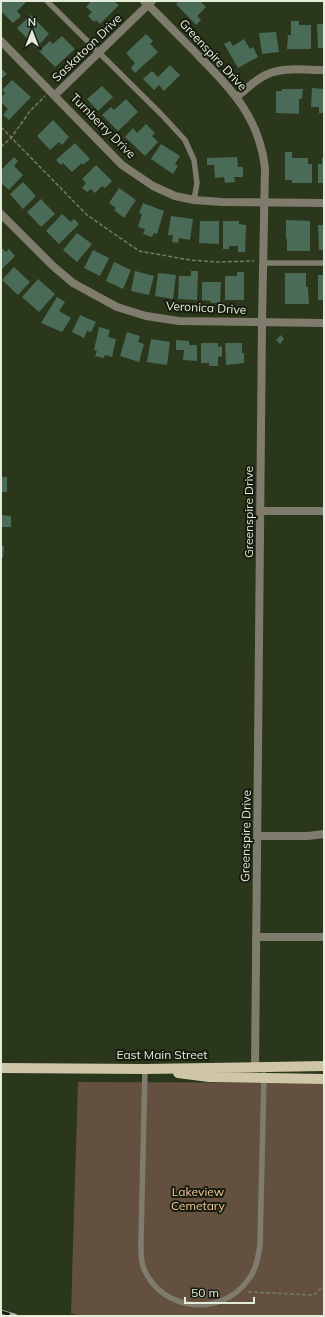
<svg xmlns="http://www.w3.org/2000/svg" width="325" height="1317" font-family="Mulish,sans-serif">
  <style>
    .green { fill: #64503e }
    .building { fill: #4a6b57 }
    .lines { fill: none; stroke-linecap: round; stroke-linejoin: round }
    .path { stroke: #717b62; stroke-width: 1.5; stroke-dasharray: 4 2; stroke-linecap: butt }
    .lane { stroke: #807c6d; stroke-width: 5.5 }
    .street { stroke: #807c6d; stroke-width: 8 }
    .primary { stroke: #cec6a7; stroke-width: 10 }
    .rail-casing { stroke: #aeb7a2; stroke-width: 4.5 }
    .rail { stroke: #171c0f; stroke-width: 3; stroke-dasharray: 9; stroke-linecap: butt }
    .labels { text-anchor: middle; stroke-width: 4; stroke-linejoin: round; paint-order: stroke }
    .street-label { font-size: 12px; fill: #e3ebd9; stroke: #171c0f }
    .park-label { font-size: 12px; fill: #f3c59a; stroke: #171c0f }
  </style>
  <rect width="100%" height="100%" fill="#2b371a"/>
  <!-- green -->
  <path class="green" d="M78 1082 324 1083V1316H79L71 1313Z"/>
  <!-- building -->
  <g class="building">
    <path d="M1 1 26 2 17 11 21 16 13 23 1 11Z"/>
    <path d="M91 1H114L119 5 100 24 96 20 94 22 88 16 92 12 86 7Z"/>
    <path d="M179 1H200L206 7 197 16 201 20 196 25 176 4Z"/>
    <path d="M31 15 49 34 36 48 17 28Z"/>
    <path d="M291 21H299V25H311V49H287L288 35H291Z"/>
    <path d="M317 24H324V48H318Z"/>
    <path d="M276 32 279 52 262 54 259 33Z"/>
    <path d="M146 34 153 41 150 44 158 52 135 73 131 68 135 63 126 53Z"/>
    <path d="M62 36 75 49 55 67 39 51 50 41 53 44Z"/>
    <path d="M244 39 250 49 253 47 258 57 238 68 224 44 230 41 233 46Z"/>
    <path d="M170 65 180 75 164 91 159 85 154 90 143 79 152 71 158 77Z"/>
    <path d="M1 68 7 74 1 79Z"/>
    <path d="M12 80 31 97 9 120 3 115 8 109 1 102V98L5 93 2 90Z"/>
    <path d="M102 86 113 97 98 111 87 99Z"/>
    <path d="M312 88 324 89V113H319V107H311Z"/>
    <path d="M282 89H303L302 99H299V114L276 113V91H282Z"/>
    <path d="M126 99 138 112 118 131 102 115 111 107 114 110Z"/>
    <path d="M53 120 69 137 62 145 59 142 50 150 37 136Z"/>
    <path d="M146 124 155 133 152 136 158 142 145 156 125 137 133 128 137 133Z"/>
    <path d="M75 143 90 159 83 165 82 163 72 172 63 163 61 165 56 160Z"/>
    <path d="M161 144 180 156 175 164 178 166 173 174 151 159Z"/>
    <path d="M285 152H292V158H308V164H312V183H292V180H285Z"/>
    <path d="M14 157 18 161 14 166 23 175 9 190 1 183V170Z"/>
    <path d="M237 157 238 167H243V177H234L235 182 225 183 224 177 215 178 214 165H207V158Z"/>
    <path d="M322 158H324V183H318V164H322Z"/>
    <path d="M96 165 112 181 105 188 102 186 95 193 91 189 87 192 82 188 86 183 82 179Z"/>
    <path d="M23 182 36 196 23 209 10 194Z"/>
    <path d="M119 188 136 200 124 218 114 210 116 208 109 203Z"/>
    <path d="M41 199 55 214 41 227 27 212Z"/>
    <path d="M143 203 164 211 157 234 154 233 152 237 143 234 145 229 138 227 142 214 139 213Z"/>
    <path d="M62 214 71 222 74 219 79 224 59 244 46 231Z"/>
    <path d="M171 216 193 219 190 240 179 238 178 243 172 242 173 235H168Z"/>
    <path d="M286 220 310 221V251H287V239H286Z"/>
    <path d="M200 221H219V244L199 243Z"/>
    <path d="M223 221H239V224L246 225 245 252H238V246H229V249H223Z"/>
    <path d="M318 225H324V250H319Z"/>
    <path d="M77 233 92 244 77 262 63 250Z"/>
    <path d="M1 247 6 252 9 249 15 256 1 270Z"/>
    <path d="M93 250 109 258 100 276 84 268Z"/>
    <path d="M114 262 131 270 123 289 106 281Z"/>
    <path d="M14 267 30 282 18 295 2 280Z"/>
    <path d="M135 271 154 276 149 295 131 291Z"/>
    <path d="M191 271H198L197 300 178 299 179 276H191Z"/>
    <path d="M237 272H244V300H225V276H237Z"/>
    <path d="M158 273 176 275 173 299 155 296Z"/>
    <path d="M285 273H306V287H308L309 304H285Z"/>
    <rect x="318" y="275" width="6" height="25"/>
    <path d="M38 279 55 294 39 312 22 297Z"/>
    <path d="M202 282H221L220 303H211V301L202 300Z"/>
    <path d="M57 297 65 302 59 311 71 318 62 332 41 323Z"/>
    <path d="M80 315 96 322 91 332 87 331 84 338 72 332Z"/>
    <path d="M99 327 110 330 108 337 116 339 112 357 105 355 104 358 95 356 97 351 94 350Z"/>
    <path d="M127 332 140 336 138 342 144 344 139 362 120 356Z"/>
    <path d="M281 335 284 339 280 344 276 340Z"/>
    <path d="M151 339 170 342 167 365 147 362Z"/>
    <path d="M176 340 189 341V345H197V361L183 360 184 350H176Z"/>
    <path d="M201 343H218V347L222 346V356L218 357V366H209V363H201Z"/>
    <path d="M225 343H242V353H244V363L226 365Z"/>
    <rect x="1" y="477" width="6" height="15"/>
    <path d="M1 515 11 516V527H1Z"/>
    <path d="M1 546H4L3 558H1Z"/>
  </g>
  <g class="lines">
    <!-- path -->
    <g class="path">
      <path d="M1 127 87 215 139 251 190 260 217 262 254 261"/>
      <path d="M1 147 11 138 30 111 45 96"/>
      <path d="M248 1292 314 1295 324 1285"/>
    </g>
    <!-- lane -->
    <g class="lane">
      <path d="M47 1 162 115 185 140 194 160 197 183 194 200"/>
      <path d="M263 263H324"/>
      <path d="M145 1069 141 1239C141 1249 140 1260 144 1269 162 1312 222 1317 248 1280 256 1270 258 1258 260 1245L264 1075"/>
    </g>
    <!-- street -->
    <g class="street">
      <path d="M144 1C161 17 177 34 194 51 229 87 259 115 265 168L262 322 255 1067"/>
      <path d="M1 41 122 165 153 186 175 196 194 200 222 202 324 203"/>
      <path d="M55 95 152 1"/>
      <path d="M237 97C245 90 253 82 262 77 280 66 304 70 324 70"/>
      <path d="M1 214 53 266 73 283 117 307 146 316 179 321 324 323"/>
      <path d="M261 511H324"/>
      <path d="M258 836H308L324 834"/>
      <path d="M256 937H324"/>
    </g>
    <!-- primary -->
    <g class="primary">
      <path d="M1 1068 145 1069 324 1066"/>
      <path d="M178 1073 209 1077 324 1079"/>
    </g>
    <!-- rail casing -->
    <g class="rail-casing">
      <path id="rail" d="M1 1312 15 1316"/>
    </g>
    <!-- rail -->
    <use href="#rail" class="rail"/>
  </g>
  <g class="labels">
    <!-- street labels -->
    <g class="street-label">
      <text transform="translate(87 48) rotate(-44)" y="4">Saskatoon Drive</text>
      <text transform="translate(213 55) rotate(47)" y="4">Greenspire Drive</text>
      <text transform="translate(103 126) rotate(45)" y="4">Turnberry Drive</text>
      <text transform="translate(206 308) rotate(3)" y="4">Veronica Drive</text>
      <text transform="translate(249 512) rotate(-90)" y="4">Greenspire Drive</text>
      <text transform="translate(246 836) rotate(-89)" y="4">Greenspire Drive</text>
      <text x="162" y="1059">East Main Street</text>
    </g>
    <!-- park labels -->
    <g class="park-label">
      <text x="198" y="1196">Lakeview<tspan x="198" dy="14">Cemetary</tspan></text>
    </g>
  </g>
  <!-- border -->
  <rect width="325" height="1317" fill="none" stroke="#e3ebd9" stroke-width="4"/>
  <!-- north arrow -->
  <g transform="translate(32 32)" stroke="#171c0f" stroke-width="3" paint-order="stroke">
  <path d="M0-3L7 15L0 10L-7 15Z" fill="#e3ebd9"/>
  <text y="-6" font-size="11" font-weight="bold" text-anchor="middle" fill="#e3ebd9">N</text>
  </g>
  <!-- scale -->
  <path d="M185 1297v6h69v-6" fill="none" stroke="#e3ebd9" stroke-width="2"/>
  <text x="191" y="1297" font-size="12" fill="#e3ebd9" stroke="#171c0f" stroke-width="3" paint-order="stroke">50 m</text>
</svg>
